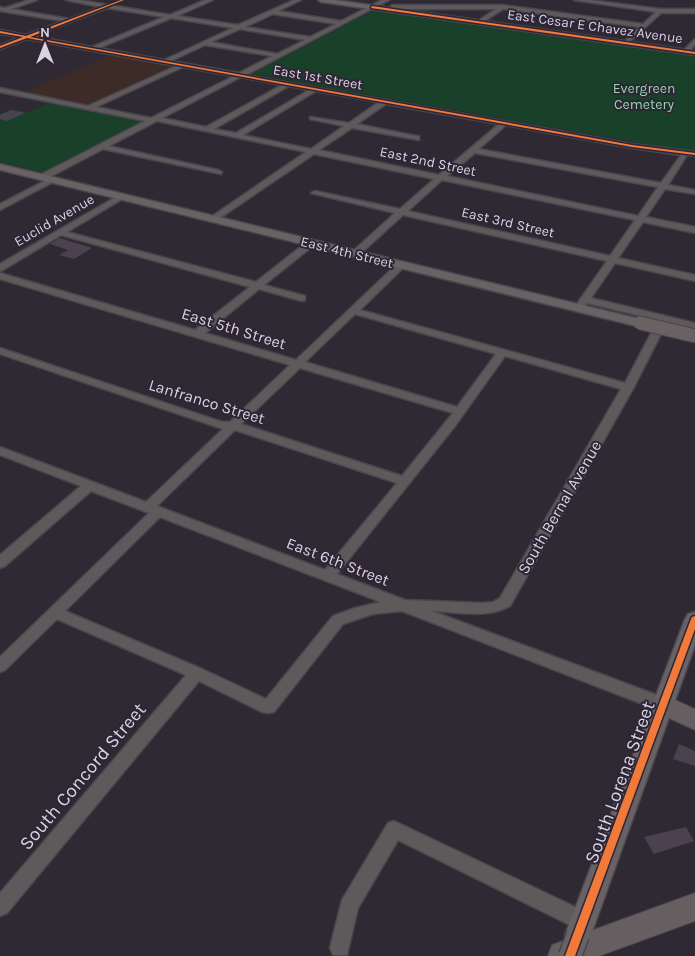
<svg xmlns="http://www.w3.org/2000/svg" width="695" height="956" font-family="Karla,sans-serif">
  <style>
    .education { fill: #3d2b28 }
    .green { fill: #194129 }
    .building { fill: #4a434f }
    .lines { fill: none; stroke-linecap: round; stroke-linejoin: round }
    .minor-casing { stroke: #49454d; stroke-width: 3 }
    .major-casing { stroke: #49454d; stroke-width: 3 }
    .highway-casing { stroke: #49454d; stroke-width: 2 }
    .minor { fill: #5e595b; fill-rule: evenodd }
    .major { fill: #686265; fill-rule: evenodd }
    .highway { fill: #655f62; fill-rule: evenodd }
    .major-bridge-far1-casing { stroke: #49454d; stroke-width: 15; stroke-linecap: butt }
    .major-bridge-casing { stroke: #49454d; stroke-width: 25; stroke-linecap: butt }
    .major-bridge-far1 { stroke: #686265; stroke-width: 13 }
    .major-bridge { stroke: #686265; stroke-width: 22 }
    .cycleway-casing { stroke: #2e2536; stroke-width: 3 }
    .cycleway { fill: #f17a3a; fill-rule: evenodd }
    .labels { text-anchor: middle; stroke-width: 4; stroke-linejoin: round; paint-order: stroke }
    .far-street-label { font-size: 14px; fill: #d9d3df; stroke: #2e2536 }
    .far-park-label { font-size: 14px; fill: #8ddca6; stroke: #2e2536 }
    .street-label { font-size: 16px; fill: #d9d3df; stroke: #2e2536 }
    .near-street-label { font-size: 19px; fill: #d9d3df; stroke: #2e2536 }
  </style>
  <rect width="100%" height="100%" fill="#2e2932"/>
  <!-- education -->
  <path class="education" d="M111 55 172 66 86 106 22 93Z"/>
  <!-- green -->
  <g class="green">
    <path d="M374 10 695 56V151L673 149 252 74Z"/>
    <path d="M50 103 142 121 43 172 0 162V114L11 109 29 112Z"/>
  </g>
  <!-- building -->
  <g class="building">
    <path d="M11 110 25 113 7 121 0 119V115Z"/>
    <path d="M59 238 83 245 92 248 74 259 59 255 68 250 50 244Z"/>
    <path d="M679 744 695 751V766L673 759Z"/>
    <path d="M686 827 694 841 654 854 644 837Z"/>
  </g>
  <g class="lines">
    <!-- minor casing -->
    <g class="minor-casing">
      <g id="minor">
        <path d="M29 0H37L11 9 69 19 101 7 66 0H79L170 15 205 0H213L177 16 238 25 294 0H301L278 11 341 21 382 0H389L246 75 632 144 695 152V156L687 155 668 185 695 190V194L665 189 646 217 695 227V233L643 222 618 258 695 275V281L615 263 591 298 695 323V329L667 322 634 387 510 606C487 619 458 612 432 611L670 700 672 705 670 710 664 711 658 710 402 611 373 614 343 624 274 712 268 713 262 712 199 681 7 913 0 916V893L186 675 57 619 5 670 0 672V657L149 513 91 491 5 566 0 568V555L81 486 0 455V447L146 502 223 429 0 354V348L222 422H230L290 365 0 279V273L195 330 250 287 61 235 3 270 0 271V264L121 194 125 196 124 198 67 232 256 282 308 241H314V245L264 285 305 296V300L302 301 259 289 205 333 296 360 398 263H404V267L360 310 625 383 658 320 587 303 583 310H575L574 308 607 261 403 215 358 256H352V252L395 213 311 193 315 191 400 209 434 179 314 154 214 222 211 221V217L306 152 157 121 109 146 218 170 222 172 221 174 103 149 46 179H40V175L145 121 0 92V88L88 106 176 66 27 39 0 49V45L20 37 0 34V30L26 35 63 21 0 11V7L5 8ZM107 8 164 17 92 47 33 36ZM273 14 336 24 310 37 245 27ZM171 18 233 28 164 60 99 48ZM240 29 305 40 277 54 211 42ZM205 45 272 56 239 73 171 61ZM183 67 234 76 151 118 96 107ZM241 77 282 85 206 127 162 118ZM289 86 309 90 236 133 214 129ZM316 91 379 102 349 123 310 117V119L344 126 311 149 243 135ZM386 104 499 124 439 175 319 150 352 128 419 140V136H416L357 124ZM506 125 632 148 681 155 661 183 479 149ZM475 153 658 187 638 216 447 176ZM442 180 635 220 610 256 408 211ZM355 314 496 354 457 407 305 362ZM505 356 621 389 500 598 493 602 483 603 405 600 337 574 455 426ZM300 368 453 413 402 476 241 424ZM235 430 397 483 325 570 157 506ZM160 517 381 602 355 608 333 616 266 699 202 669 65 611Z"/>
        <path d="M574 0H589L660 9H695V13H661L626 45 624 42 640 27 503 9 480 24 478 21 496 9H395L392 12 389 10 392 5H502L643 24 656 12Z"/>
        <path d="M695 39V45L687 53H683V51Z"/>
        <path d="M50 178 57 180 0 210V204Z"/>
        <path d="M394 821 590 914 593 921 590 928 583 930 576 928 398 840 358 908 347 955H333L330 948 342 900 388 823Z"/>
      </g>
    </g>
    <!-- major casing -->
    <g class="major-casing">
      <g id="major">
        <path d="M318 0H335L695 51V55L321 2Z"/>
        <path d="M0 164 640 319 647 323 640 327 0 170Z"/>
        <path d="M695 612V645L591 935 587 944 578 947 569 944 565 935 685 619 688 614Z"/>
      </g>
    </g>
    <!-- highway casing -->
    <g class="highway-casing">
      <g id="highway">
        <path d="M664 695 695 709V730L656 712 652 705 656 698Z"/>
        <path d="M695 893V921L599 956H548L552 945Z"/>
      </g>
    </g>
    <!-- minor -->
    <use href="#minor" class="minor"/>
    <!-- major -->
    <use href="#major" class="major"/>
    <!-- highway -->
    <use href="#highway" class="highway"/>
    <!-- major-bridge-far1 casing -->
    <g class="major-bridge-far1-casing">
      <path id="major-bridge-far1" d="M640 323 695 336"/>
    </g>
    <!-- major-bridge casing -->
    <g class="major-bridge-casing">
      <path id="major-bridge" d="M570 956 578 935"/>
    </g>
    <!-- major-bridge-far1 -->
    <use href="#major-bridge-far1" class="major-bridge-far1"/>
    <!-- major-bridge -->
    <use href="#major-bridge" class="major-bridge"/>
    <!-- cycleway casing -->
    <g class="cycleway-casing">
      <g id="cycleway">
        <path d="M121 0H124L30 37 632 145 695 153V155L632 147 27 38 0 48V46L23 37 0 33V31L26 36Z"/>
        <path d="M372 6 695 52V54L371 8Z"/>
        <path d="M695 616V629L575 956H565L691 619 692 617Z"/>
      </g>
    </g>
    <!-- cycleway -->
    <use href="#cycleway" class="cycleway"/>
  </g>
  <g class="labels">
    <!-- far-street labels -->
    <g class="far-street-label">
      <text transform="translate(595 26) rotate(8)" y="5">East Cesar E Chavez Avenue</text>
      <text transform="translate(318 77) rotate(10)" y="5">East 1st Street</text>
      <text transform="translate(428 161) rotate(12)" y="5">East 2nd Street</text>
      <text transform="translate(54 220) rotate(-30)" y="5">Euclid Avenue</text>
      <text transform="translate(508 222) rotate(13)" y="5">East 3rd Street</text>
      <text transform="translate(347 252) rotate(14)" y="5">East 4th Street</text>
    </g>
    <!-- far-park labels -->
    <g class="far-park-label">
      <text x="644" y="93">Evergreen<tspan x="644" dy="16">Cemetery</tspan></text>
    </g>
    <!-- street labels -->
    <g class="street-label">
      <text transform="translate(234 328) rotate(17)" y="6">East 5th Street</text>
      <text transform="translate(207 401) rotate(17)" y="6">Lanfranco Street</text>
      <text transform="translate(559 507) rotate(-60)" y="6">South Bernal Avenue</text>
      <text transform="translate(338 561) rotate(21)" y="6">East 6th Street</text>
    </g>
    <!-- near-street labels -->
    <g class="near-street-label">
      <text transform="translate(82 776) rotate(-50)" y="7">South Concord Street</text>
      <text transform="translate(619 782) rotate(-70)" y="7">South Lorena Street</text>
    </g>
  </g>
  <!-- north arrow -->
  <g transform="translate(45 45)" stroke="#2e2536" stroke-width="4" paint-order="stroke">
  <path d="M0-4L9 19L0 12L-9 19Z" fill="#d9d3df"/>
  <text y="-8" font-size="14" font-weight="bold" text-anchor="middle" fill="#d9d3df">N</text>
  </g>
</svg>
